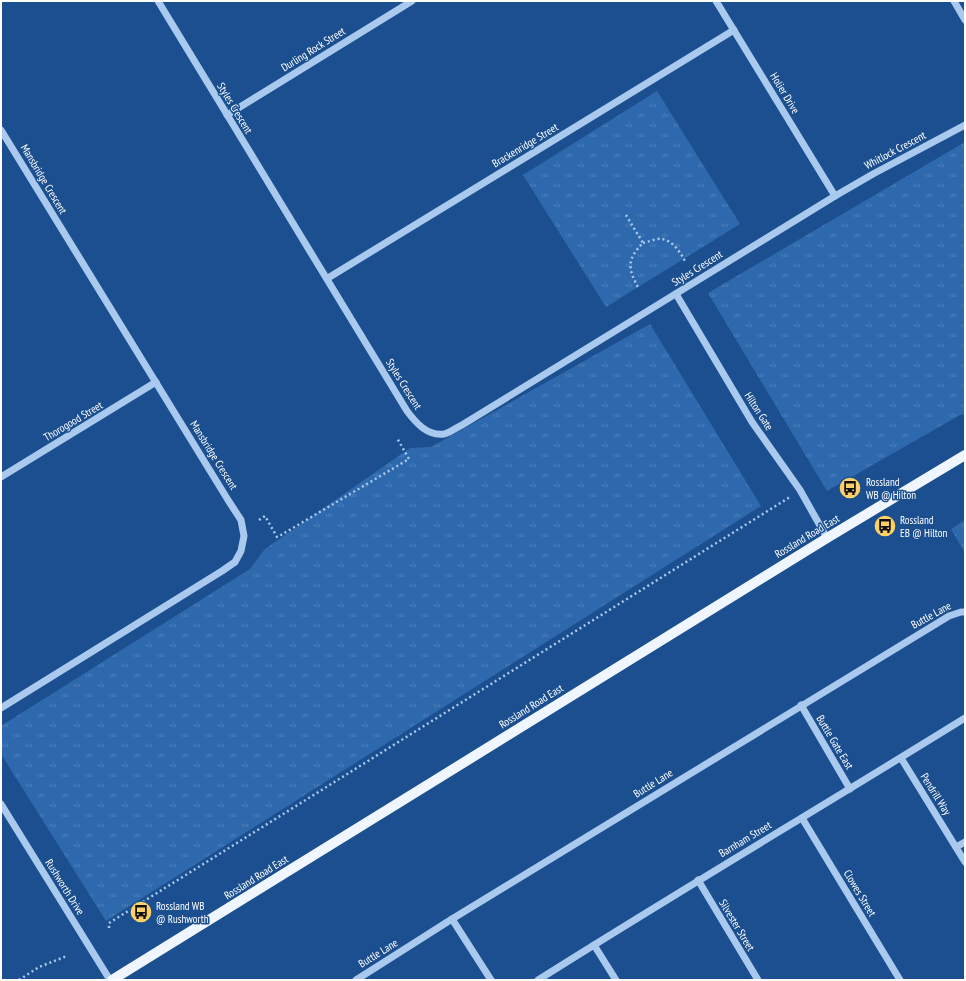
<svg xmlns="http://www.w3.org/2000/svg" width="966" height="981" font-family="'PT Sans Narrow',sans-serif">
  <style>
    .grass { fill: url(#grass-tufts) }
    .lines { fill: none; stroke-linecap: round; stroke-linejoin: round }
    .path { stroke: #a9c9ee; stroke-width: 2.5; stroke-dasharray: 2 3; stroke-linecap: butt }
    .minor { stroke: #a9c9ee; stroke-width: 7 }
    .major { stroke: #f0f6ff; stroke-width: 10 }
    .labels { text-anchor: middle; stroke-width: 3; stroke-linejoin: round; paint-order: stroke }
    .street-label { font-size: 11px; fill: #fff; stroke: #1b4f8f }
    .poi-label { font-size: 11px; fill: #fff; stroke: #1b4f8f; text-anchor: start }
  </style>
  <defs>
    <pattern id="grass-tufts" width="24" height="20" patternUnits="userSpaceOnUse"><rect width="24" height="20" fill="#2e69ad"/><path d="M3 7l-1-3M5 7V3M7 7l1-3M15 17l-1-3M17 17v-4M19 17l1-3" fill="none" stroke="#4d80b9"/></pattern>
  </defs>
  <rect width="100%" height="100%" fill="#1b4f8f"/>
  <!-- grass -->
  <g class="grass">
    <path d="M657 91 740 224 606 307 523 175Z"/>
    <path d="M965 142V414L960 415 827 491 708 293Z"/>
    <path d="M650 324 761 506 106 921 1 754V726L250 569 265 549 410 448 431 447Z"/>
    <path d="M965 520V553L951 529Z"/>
  </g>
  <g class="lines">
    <!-- path -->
    <g class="path">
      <path d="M626 215 643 243C626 260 628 269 639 289"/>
      <path d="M643 243C648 242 657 238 662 239 673 241 680 252 685 261"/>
      <path d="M259 520 265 516 277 537 281 535 409 459 397 438"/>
      <path d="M109 928V923L790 497"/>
      <path d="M19 980 39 967 67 956"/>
    </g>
    <!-- minor -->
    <g class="minor">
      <path d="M158 1C240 138 325 274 407 411 416 423 427 436 444 434 450 433 457 427 462 425L835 196 873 174 965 125"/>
      <path d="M716 1 835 196"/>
      <path d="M954 1 965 20"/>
      <path d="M227 115 412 1"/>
      <path d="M1 130 228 500 241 520 244 536 241 551 235 562 222 571 1 708"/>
      <path d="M328 278 734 30"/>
      <path d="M676 294 752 422 800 490 827 538"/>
      <path d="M1 477 156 382"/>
      <path d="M801 705 850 789"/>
      <path d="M901 758 965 862"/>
      <path d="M1 804 110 980"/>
      <path d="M802 818 900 980"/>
      <path d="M956 847 965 842"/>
      <path d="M698 880 758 980"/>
      <path d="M452 919 491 980"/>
      <path d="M594 945 616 980"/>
      <path d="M356 980 452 919 949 616 961 612H965"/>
      <path d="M538 980C679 891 823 806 965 718"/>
    </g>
    <!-- major -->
    <path class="major" d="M112 980 827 538 965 455"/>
  </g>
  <!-- icons -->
  <defs>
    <g id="bus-disc" transform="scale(1.15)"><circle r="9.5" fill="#ffd166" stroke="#1b4f8f"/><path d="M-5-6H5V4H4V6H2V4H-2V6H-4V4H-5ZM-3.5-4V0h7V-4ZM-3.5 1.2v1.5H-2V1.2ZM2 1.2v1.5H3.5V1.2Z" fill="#111"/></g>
  </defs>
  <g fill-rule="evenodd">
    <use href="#bus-disc" x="850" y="488"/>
    <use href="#bus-disc" x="885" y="526"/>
    <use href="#bus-disc" x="141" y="912"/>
  </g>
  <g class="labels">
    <!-- street labels -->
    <g class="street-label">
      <text transform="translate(313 49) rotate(-32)" y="4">Durling Rock Street</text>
      <text transform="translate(785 93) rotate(59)" y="4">Holier Drive</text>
      <text transform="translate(235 108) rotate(59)" y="4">Styles Crescent</text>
      <text transform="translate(525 145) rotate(-31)" y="4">Brackenridge Street</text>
      <text transform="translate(895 150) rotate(-28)" y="4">Whitlock Crescent</text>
      <text transform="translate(44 179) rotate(59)" y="4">Mansbridge Crescent</text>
      <text transform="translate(697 268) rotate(-32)" y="4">Styles Crescent</text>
      <text transform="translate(404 384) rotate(58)" y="4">Styles Crescent</text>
      <text transform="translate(759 411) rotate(57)" y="4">Hilton Gate</text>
      <text transform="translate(73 421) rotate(-31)" y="4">Thorogood Street</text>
      <text transform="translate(214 455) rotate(58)" y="4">Mansbridge Crescent</text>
      <text transform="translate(807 536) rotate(-31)" y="4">Rossland Road East</text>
      <text transform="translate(931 615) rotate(-29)" y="4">Buttle Lane</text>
      <text transform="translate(531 706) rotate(-32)" y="4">Rossland Road East</text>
      <text transform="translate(835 742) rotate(59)" y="4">Buttle Gate East</text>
      <text transform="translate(653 783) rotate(-32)" y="4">Buttle Lane</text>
      <text transform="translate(936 794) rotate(58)" y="4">Pendrill Way</text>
      <text transform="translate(745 839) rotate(-31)" y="4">Barnham Street</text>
      <text transform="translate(256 877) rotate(-32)" y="4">Rossland Road East</text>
      <text transform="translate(65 887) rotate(58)" y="4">Rushworth Drive</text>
      <text transform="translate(860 893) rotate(59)" y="4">Clowes Street</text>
      <text transform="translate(737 925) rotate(59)" y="4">Silvester Street</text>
      <text transform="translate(378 953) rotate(-32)" y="4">Buttle Lane</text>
    </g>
    <!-- poi labels -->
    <g class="poi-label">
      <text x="866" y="486">Rossland<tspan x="866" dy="13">WB @ Hilton</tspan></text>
      <text x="900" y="524">Rossland<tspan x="900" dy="13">EB @ Hilton</tspan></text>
      <text x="156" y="910">Rossland WB<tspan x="156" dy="13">@ Rushworth</tspan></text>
    </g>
  </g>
  <!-- border -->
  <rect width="966" height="981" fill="none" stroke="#ffffff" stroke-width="4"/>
</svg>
